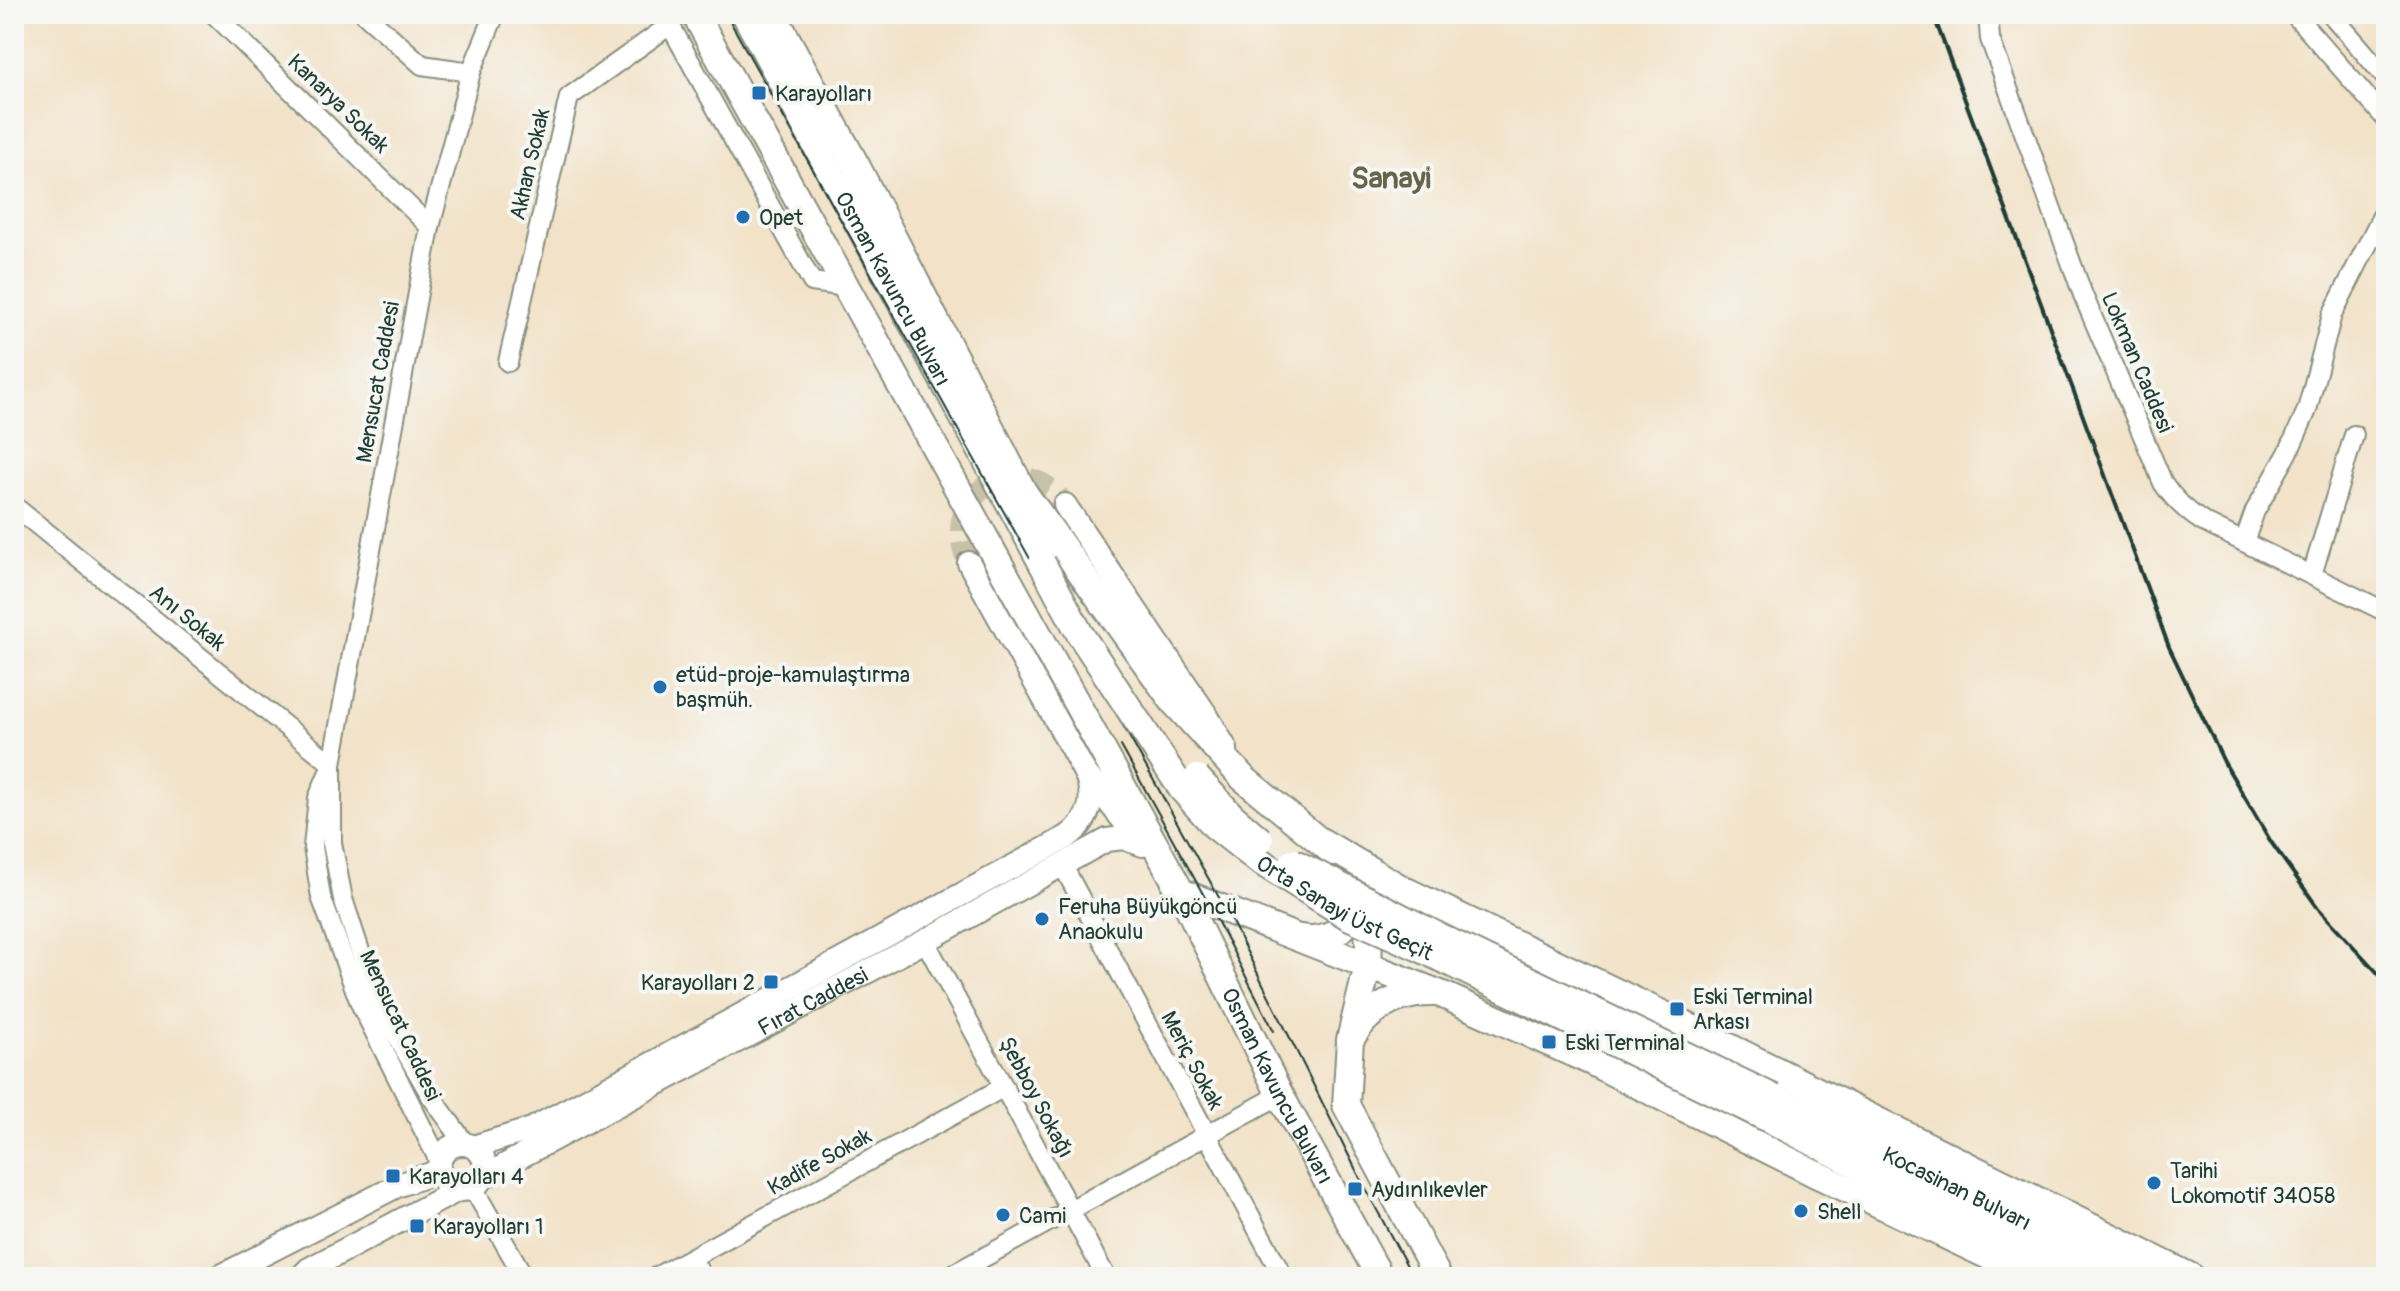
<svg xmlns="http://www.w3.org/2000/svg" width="2400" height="1291" font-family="Pangolin,sans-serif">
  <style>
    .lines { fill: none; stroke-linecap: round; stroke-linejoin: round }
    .major-tunnel { stroke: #c8c1aa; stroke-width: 22; stroke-dasharray: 22 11; stroke-linecap: butt }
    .minor-casing { stroke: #88907e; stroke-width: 22 }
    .major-casing { stroke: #88907e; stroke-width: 26 }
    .highway-casing { stroke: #88907e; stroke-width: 30 }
    .minor { stroke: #fff; stroke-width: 18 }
    .major { stroke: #fff; stroke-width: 22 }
    .highway { stroke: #fff; stroke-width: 26 }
    .tram { stroke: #1f3d34; stroke-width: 2 }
    .rail { stroke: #1f3d34; stroke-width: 4 }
    .highway-bridge-casing { stroke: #88907e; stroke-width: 30; stroke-linecap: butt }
    .highway-bridge { stroke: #fff; stroke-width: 26 }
    .poi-dot { fill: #1f6fb2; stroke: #f6f6f2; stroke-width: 3 }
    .labels { text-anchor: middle; stroke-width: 8; stroke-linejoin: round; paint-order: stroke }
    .poi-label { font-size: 22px; fill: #1f3d34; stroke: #f6f6f2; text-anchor: start }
    .street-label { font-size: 22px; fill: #1f3d34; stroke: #f6f6f2 }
    .district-label { font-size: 30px; font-weight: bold; fill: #66654b; stroke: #f6f6f2 }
  </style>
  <rect width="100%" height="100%" fill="#f6f6f2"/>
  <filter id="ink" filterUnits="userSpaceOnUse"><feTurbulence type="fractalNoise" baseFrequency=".0125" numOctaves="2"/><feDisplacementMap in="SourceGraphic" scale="16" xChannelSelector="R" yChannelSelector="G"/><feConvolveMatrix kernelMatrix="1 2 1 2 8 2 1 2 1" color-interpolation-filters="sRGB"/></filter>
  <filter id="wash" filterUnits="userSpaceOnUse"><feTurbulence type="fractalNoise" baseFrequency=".006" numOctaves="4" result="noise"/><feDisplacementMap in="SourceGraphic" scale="32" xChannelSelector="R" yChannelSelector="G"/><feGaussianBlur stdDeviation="1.8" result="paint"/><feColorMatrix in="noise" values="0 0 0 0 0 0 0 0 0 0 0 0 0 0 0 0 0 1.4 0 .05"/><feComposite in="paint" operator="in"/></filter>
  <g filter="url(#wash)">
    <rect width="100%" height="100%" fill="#f2e2c8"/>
  </g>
  <g filter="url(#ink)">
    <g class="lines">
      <!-- major-tunnel -->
      <path class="major-tunnel" d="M969 563C934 495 1022 443 1065 505"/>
      <!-- minor casing -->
      <g class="minor-casing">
        <g id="minor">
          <path d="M214 14 430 227"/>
          <path d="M365 14 422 65 471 72"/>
          <path d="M664 14 812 282 846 287"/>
          <path d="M1988 14 1990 39 2083 295 2163 483C2174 500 2186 511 2203 522L2386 612"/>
          <path d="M2294 14 2386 119"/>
          <path d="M2331 14 2386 78"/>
          <path d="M508 362 569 97 670 25"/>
          <path d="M14 506 332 764"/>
          <path d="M2244 542 2255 511 2288 453 2307 410 2332 315 2386 208"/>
          <path d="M2312 575 2354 435"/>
          <path d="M328 774 318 798 313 847 321 897 360 1003 440 1163"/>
          <path d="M1063 866 1283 1277"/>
          <path d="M925 941 1106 1277"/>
          <path d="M466 1145 431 1096 376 1000 343 899 332 843V764L430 227 471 72 495 14"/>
          <path d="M473 1188 524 1277"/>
          <path d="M692 1258 702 1277"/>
          <path d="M656 1277 1004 1087"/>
          <path d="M948 1277 1280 1095"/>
        </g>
      </g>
      <!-- major casing -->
      <g class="major-casing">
        <g id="major">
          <path d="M1065 505 1207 716 1226 749"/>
          <path d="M969 563 1084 771 1142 844"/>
          <circle cx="462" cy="1167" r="23"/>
          <path d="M473 1147 532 1129 1067 837C1090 821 1097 797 1084 771"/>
          <path id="s1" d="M483 1178 514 1160 925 941 1107 840 1123 838 1143 845"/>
          <path d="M219 1277 399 1185 439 1171"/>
          <path d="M301 1277 309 1269 458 1190"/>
        </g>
      </g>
      <!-- highway casing -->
      <g class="highway-casing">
        <g id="highway">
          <path id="s2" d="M695 14 1181 892 1280 1095 1380 1277"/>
          <path id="s3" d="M745 14 1042 563"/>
          <path d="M773 14 856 165 1024 493"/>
          <path d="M1022 490 1173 701 1243 778 1334 853"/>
          <path d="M1322 842 1402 889 1685 1025 2191 1277"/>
          <path d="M1175 885 1181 892 1443 995 1592 1062 1814 1173 2033 1277"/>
          <path d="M1362 904 1369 940 1368 965 1350 1040 1346 1105 1438 1277"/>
          <path d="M1301 938C1328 943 1356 926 1358 897"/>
          <path d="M1352 1037C1370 1007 1399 993 1433 993"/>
          <path id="s4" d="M1774 1098 2138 1277"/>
          <path d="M1767 1118 1888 1181 2086 1277"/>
        </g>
      </g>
      <!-- minor -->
      <use href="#minor" class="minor"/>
      <!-- major -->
      <use href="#major" class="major"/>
      <!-- highway -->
      <use href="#highway" class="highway"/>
      <!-- tram -->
      <g class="tram">
        <path d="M726 14 1226 910 1363 1184 1413 1277"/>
        <path d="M1121 746 1208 903 1274 1031"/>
      </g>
      <!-- rail -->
      <path class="rail" d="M1933 14 2169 647 2224 762 2271 842 2318 908 2386 982"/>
      <!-- highway-bridge casing -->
      <g class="highway-bridge-casing">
        <g id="highway-bridge">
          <path id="s5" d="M1042 563 1080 634 1182 789 1215 826 1258 860 1348 916 1420 948 1767 1118"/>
          <path d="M1197 778 1231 815 1260 840"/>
          <path d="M1293 862 1444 939 1774 1098"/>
        </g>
      </g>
      <!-- highway-bridge -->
      <use href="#highway-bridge" class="highway-bridge"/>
    </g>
  </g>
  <!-- markers -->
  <g class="poi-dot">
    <rect x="751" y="85" width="16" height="16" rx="4"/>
    <circle cx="743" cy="217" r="8"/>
    <circle cx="660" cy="687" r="8"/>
    <circle cx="1042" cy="919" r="8"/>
    <rect x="763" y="974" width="16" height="16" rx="4"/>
    <rect x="1669" y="1001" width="16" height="16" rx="4"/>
    <rect x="1541" y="1034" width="16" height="16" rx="4"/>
    <rect x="385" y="1168" width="16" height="16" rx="4"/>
    <circle cx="2154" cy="1183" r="8"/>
    <rect x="1347" y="1181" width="16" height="16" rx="4"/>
    <circle cx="1801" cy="1211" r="8"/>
    <circle cx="1003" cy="1215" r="8"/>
    <rect x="409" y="1218" width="16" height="16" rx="4"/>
  </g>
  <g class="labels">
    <!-- poi labels -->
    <g class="poi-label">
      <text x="775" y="101">Karayolları</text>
      <text x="759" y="225">Opet</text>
      <text x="676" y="682">etüd-proje-kamulaştırma<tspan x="676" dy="25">başmüh.</tspan></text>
      <text x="1058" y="914">Feruha Büyükgöncü<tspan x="1058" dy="25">Anaokulu</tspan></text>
      <text x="755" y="990" text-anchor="end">Karayolları 2</text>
      <text x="1693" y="1004">Eski Terminal<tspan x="1693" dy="25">Arkası</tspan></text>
      <text x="1565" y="1050">Eski Terminal</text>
      <text x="2170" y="1178">Tarihi<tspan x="2170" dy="25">Lokomotif 34058</tspan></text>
      <text x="409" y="1184">Karayolları 4</text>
      <text x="1371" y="1197">Aydınlıkevler</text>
      <text x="1817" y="1219">Shell</text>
      <text x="1019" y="1223">Cami</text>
      <text x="433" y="1234">Karayolları 1</text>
    </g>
    <!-- street labels -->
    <g class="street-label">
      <text transform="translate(339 103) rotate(44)" y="8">Kanarya Sokak</text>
      <text transform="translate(529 164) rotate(-77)" y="8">Akhan Sokak</text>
      <text dy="8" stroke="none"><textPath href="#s3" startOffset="312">Osman Kavuncu Bulvarı</textPath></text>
      <text transform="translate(2138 362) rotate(67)" y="8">Lokman Caddesi</text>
      <text transform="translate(377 382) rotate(-80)" y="8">Mensucat Caddesi</text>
      <text transform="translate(188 617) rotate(39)" y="8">Anı Sokak</text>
      <text dy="8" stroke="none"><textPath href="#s5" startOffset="470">Orta Sanayi Üst Geçit</textPath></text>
      <text dy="8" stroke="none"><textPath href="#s1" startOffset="374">Fırat Caddesi</textPath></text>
      <text transform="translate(401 1025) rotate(65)" y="8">Mensucat Caddesi</text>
      <text transform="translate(1193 1060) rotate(62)" y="8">Meriç Sokak</text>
      <text dy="8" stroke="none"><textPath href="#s2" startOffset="1220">Osman Kavuncu Bulvarı</textPath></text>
      <text transform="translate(1037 1097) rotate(62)" y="8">Şebboy Sokağı</text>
      <text transform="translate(819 1161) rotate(-29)" y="8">Kadife Sokak</text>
      <text dy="8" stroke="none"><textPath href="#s4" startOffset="204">Kocasinan Bulvarı</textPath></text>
    </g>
    <!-- district labels -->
    <g class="district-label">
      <text x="1391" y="188">Sanayi</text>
    </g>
  </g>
  <!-- margin -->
  <rect width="2400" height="1291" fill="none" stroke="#f6f6f2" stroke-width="48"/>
</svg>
